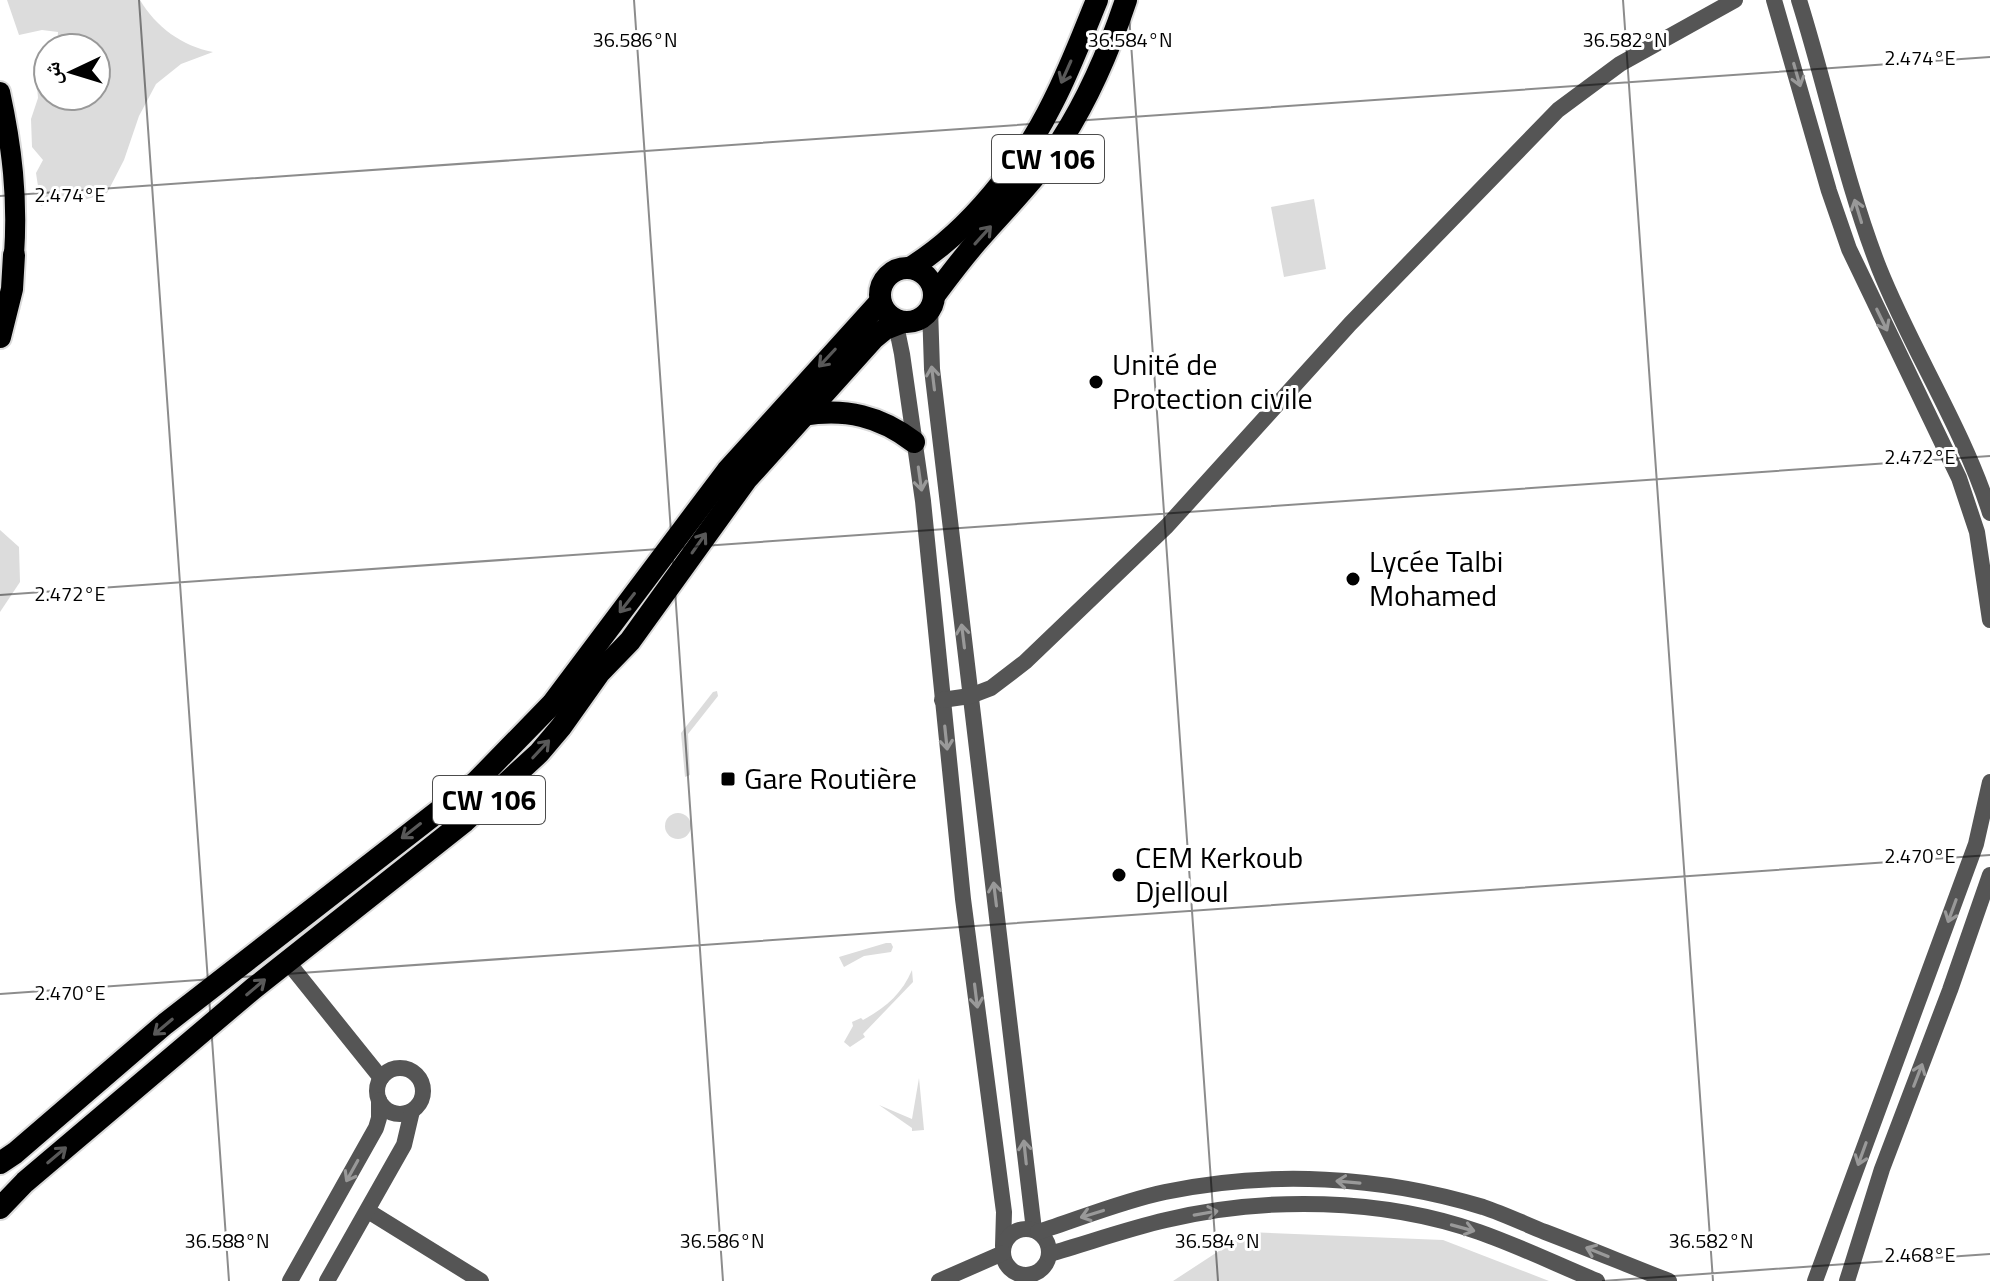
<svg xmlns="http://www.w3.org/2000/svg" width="1990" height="1281" font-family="'Titillium Web','Noto Naskh Arabic',sans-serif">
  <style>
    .green { fill: #dcdcdc }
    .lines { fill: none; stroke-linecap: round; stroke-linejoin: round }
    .major-casing { stroke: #dbdbdb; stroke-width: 24 }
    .highway-casing { stroke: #dbdbdb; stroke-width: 26 }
    .minor { stroke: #555; stroke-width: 16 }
    .major { stroke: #000; stroke-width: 20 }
    .highway { stroke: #000; stroke-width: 22 }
    .oneway { stroke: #595959 }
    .oneway2 { stroke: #999 }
    .ticks { fill: none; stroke: #000; stroke-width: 2; stroke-opacity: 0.45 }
    .poi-dot { fill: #000; stroke: #fff; stroke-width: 3 }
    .labels { text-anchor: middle; stroke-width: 6; stroke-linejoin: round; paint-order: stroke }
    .shield { fill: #fff; stroke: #4c4c4c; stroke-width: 2 }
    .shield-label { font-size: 28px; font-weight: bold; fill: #000 }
    .poi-label { font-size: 30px; fill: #000; stroke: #fff; text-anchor: start }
    .ticks-label { font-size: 20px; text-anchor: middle; fill: #000; stroke: #fff; stroke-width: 6; stroke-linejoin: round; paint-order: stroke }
  </style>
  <rect width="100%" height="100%" fill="#fff"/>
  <!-- green -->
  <g class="green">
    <path d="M7 0H140C156 27 182 46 213 52L181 64 156 84 139 116 124 160 107 193 84 200 51 201 41 206 36 173 43 160 32 147 31 119 38 98 36 75 48 71V96H96V48H57L58 32 42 30 19 35Z"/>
    <path d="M1314 199 1326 269 1284 277 1271 207Z"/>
    <path d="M0 530 19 547 20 582 0 612Z"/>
    <path d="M717 691 718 696 688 734 690 775 685 777 681 733 713 692Z"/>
    <circle cx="678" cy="826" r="13"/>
    <path d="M886 943H891L893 947 891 952 864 956 844 967 839 957Z"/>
    <path d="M912 970 913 982 863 1034 865 1037 850 1047 844 1042 853 1026 852 1022 861 1018 863 1020C885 1008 902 994 912 970Z"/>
    <path d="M919 1078 924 1130 912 1131V1128L879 1105 912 1119Z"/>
    <path d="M1248 1232 1443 1240 1549 1281H1173Z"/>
  </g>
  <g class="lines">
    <!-- major casing -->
    <g class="major-casing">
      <path id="major" d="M0 92C12 147 18 198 14 255"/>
    </g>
    <!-- highway casing -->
    <g class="highway-casing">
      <g id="highway">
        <circle cx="907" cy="295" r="27"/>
        <path d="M910 268C969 232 1023 163 1053 102 1070 69 1083 34 1097 0"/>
        <path d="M934 296C949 276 963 257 980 238 1008 206 1039 176 1062 139 1089 97 1110 48 1126 0"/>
        <path d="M0 337 12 289 14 255"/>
        <path d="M803 415C846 408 880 416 914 442"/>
        <path d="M0 1163 15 1153 165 1024 476 782 552 704 727 471 880 302"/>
        <path d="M0 1208 25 1182 254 988 465 821 539 753 561 727 600 672 630 641 746 480 874 338 885 329 903 322"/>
      </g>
    </g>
    <!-- minor -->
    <g class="minor">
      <path d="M1774 0 1829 191 1849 249 1959 478 1977 532 1990 620"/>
      <path d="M1799 0C1827 89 1845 181 1879 268 1912 351 1963 428 1990 513"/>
      <path d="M930 308 932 369 1034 1230"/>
      <path d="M895 320 902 354 923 501 963 899 1004 1212 1003 1246"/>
      <path d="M942 700 970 696 991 688 1025 662 1167 526 1350 324 1558 110 1620 64 1735 0"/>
      <path d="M287 961 381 1078"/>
      <circle cx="400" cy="1091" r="23"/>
      <path d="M368 1211 481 1281"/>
      <circle cx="1026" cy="1252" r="23"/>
      <path d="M1038 1232C1079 1219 1122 1201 1165 1192 1270 1170 1381 1176 1483 1207 1504 1214 1525 1224 1545 1232 1587 1248 1628 1265 1669 1281"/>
      <path d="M1049 1254C1088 1243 1127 1229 1166 1220 1266 1196 1382 1198 1479 1232 1519 1246 1558 1265 1597 1281"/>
      <path d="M290 1281 376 1128 379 1118V1100"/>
      <path d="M327 1281 404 1145 412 1111"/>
      <path d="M939 1281 1003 1253"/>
      <path d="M1815 1281 1976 844 1990 782"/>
      <path d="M1847 1281 1882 1169 1950 990 1990 875"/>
    </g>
    <!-- major -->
    <use href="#major" class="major"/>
    <!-- highway -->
    <use href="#highway" class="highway"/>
  </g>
  <!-- one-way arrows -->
  <defs><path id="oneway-shaft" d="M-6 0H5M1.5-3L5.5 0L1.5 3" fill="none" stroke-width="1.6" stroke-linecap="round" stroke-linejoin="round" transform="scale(2)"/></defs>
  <g class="oneway">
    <use href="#oneway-shaft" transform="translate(1066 72) rotate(114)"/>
    <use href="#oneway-shaft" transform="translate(983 235) rotate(-48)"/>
    <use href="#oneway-shaft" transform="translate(827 358) rotate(133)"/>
    <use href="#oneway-shaft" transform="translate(699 543) rotate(-55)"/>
    <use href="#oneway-shaft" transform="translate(627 603) rotate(128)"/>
    <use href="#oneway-shaft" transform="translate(541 749) rotate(-47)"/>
    <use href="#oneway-shaft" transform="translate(411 831) rotate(142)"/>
    <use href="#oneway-shaft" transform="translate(256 987) rotate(-40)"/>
    <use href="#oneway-shaft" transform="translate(163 1027) rotate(140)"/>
    <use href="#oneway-shaft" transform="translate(57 1155) rotate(-40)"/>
  </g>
  <g class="oneway2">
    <use href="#oneway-shaft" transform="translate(1797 75) rotate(74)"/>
    <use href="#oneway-shaft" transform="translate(1858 211) rotate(-107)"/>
    <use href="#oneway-shaft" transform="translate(1882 320) rotate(64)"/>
    <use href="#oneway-shaft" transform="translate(933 378) rotate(-97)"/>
    <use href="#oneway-shaft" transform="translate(920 479) rotate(82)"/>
    <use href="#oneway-shaft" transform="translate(963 636) rotate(-97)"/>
    <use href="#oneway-shaft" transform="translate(946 738) rotate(84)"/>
    <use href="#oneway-shaft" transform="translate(995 894) rotate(-97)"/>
    <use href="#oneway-shaft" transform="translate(1952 911) rotate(110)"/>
    <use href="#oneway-shaft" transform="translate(976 996) rotate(83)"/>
    <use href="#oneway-shaft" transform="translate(1918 1075) rotate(-69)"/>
    <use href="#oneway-shaft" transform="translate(1025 1152) rotate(-96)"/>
    <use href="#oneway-shaft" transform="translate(1862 1154) rotate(110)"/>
    <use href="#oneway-shaft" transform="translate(352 1171) rotate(119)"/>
    <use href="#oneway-shaft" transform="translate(1348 1182) rotate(-175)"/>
    <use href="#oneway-shaft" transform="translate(1206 1213) rotate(-10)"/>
    <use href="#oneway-shaft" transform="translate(1092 1214) rotate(163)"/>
    <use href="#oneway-shaft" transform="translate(1463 1228) rotate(15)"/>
    <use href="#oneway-shaft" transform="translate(1597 1252) rotate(-158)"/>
  </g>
  <!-- ticks -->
  <path class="ticks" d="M139 0 229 1281M634 0 723 1281M1128 0 1218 1281M1623 0 1713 1281M0 196 1990 57M0 595 1990 456M0 994 1990 855M1602 1281 1990 1254"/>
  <!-- markers -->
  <g class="poi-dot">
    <circle cx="1096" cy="382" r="8"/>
    <circle cx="1353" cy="579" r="8"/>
    <rect x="720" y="771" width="16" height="16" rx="4"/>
    <circle cx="1119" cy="875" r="8"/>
  </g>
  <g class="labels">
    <!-- shield labels -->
    <g class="shield">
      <rect x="992" y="135" width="112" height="48" rx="6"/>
      <rect x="433" y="776" width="112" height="48" rx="6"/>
    </g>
    <g class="shield-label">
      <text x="1048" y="169">CW 106</text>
      <text x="489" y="810">CW 106</text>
    </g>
    <!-- poi labels -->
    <g class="poi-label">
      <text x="1112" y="375">Unité de<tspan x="1112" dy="34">Protection civile</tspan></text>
      <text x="1369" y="572">Lycée Talbi<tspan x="1369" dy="34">Mohamed</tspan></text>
      <text x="744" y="789">Gare Routière</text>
      <text x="1135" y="868">CEM Kerkoub<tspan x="1135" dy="34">Djelloul</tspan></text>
    </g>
  </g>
  <g class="ticks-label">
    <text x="635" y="47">36.586°N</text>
    <text x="1130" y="47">36.584°N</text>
    <text x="1625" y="47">36.582°N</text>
    <text x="1920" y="65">2.474°E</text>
    <text x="70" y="202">2.474°E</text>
    <text x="1920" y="464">2.472°E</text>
    <text x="70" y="601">2.472°E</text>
    <text x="1920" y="863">2.470°E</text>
    <text x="70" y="1000">2.470°E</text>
    <text x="227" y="1248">36.588°N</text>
    <text x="722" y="1248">36.586°N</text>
    <text x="1217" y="1248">36.584°N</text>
    <text x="1711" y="1248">36.582°N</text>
    <text x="1920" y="1262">2.468°E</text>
  </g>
  <!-- north arrow -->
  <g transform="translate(72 72) rotate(266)"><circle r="38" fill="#ffffff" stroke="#999999" stroke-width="2"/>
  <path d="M0-6L14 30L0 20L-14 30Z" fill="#000000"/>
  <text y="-12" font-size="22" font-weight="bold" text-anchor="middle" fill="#000000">ش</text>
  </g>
</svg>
